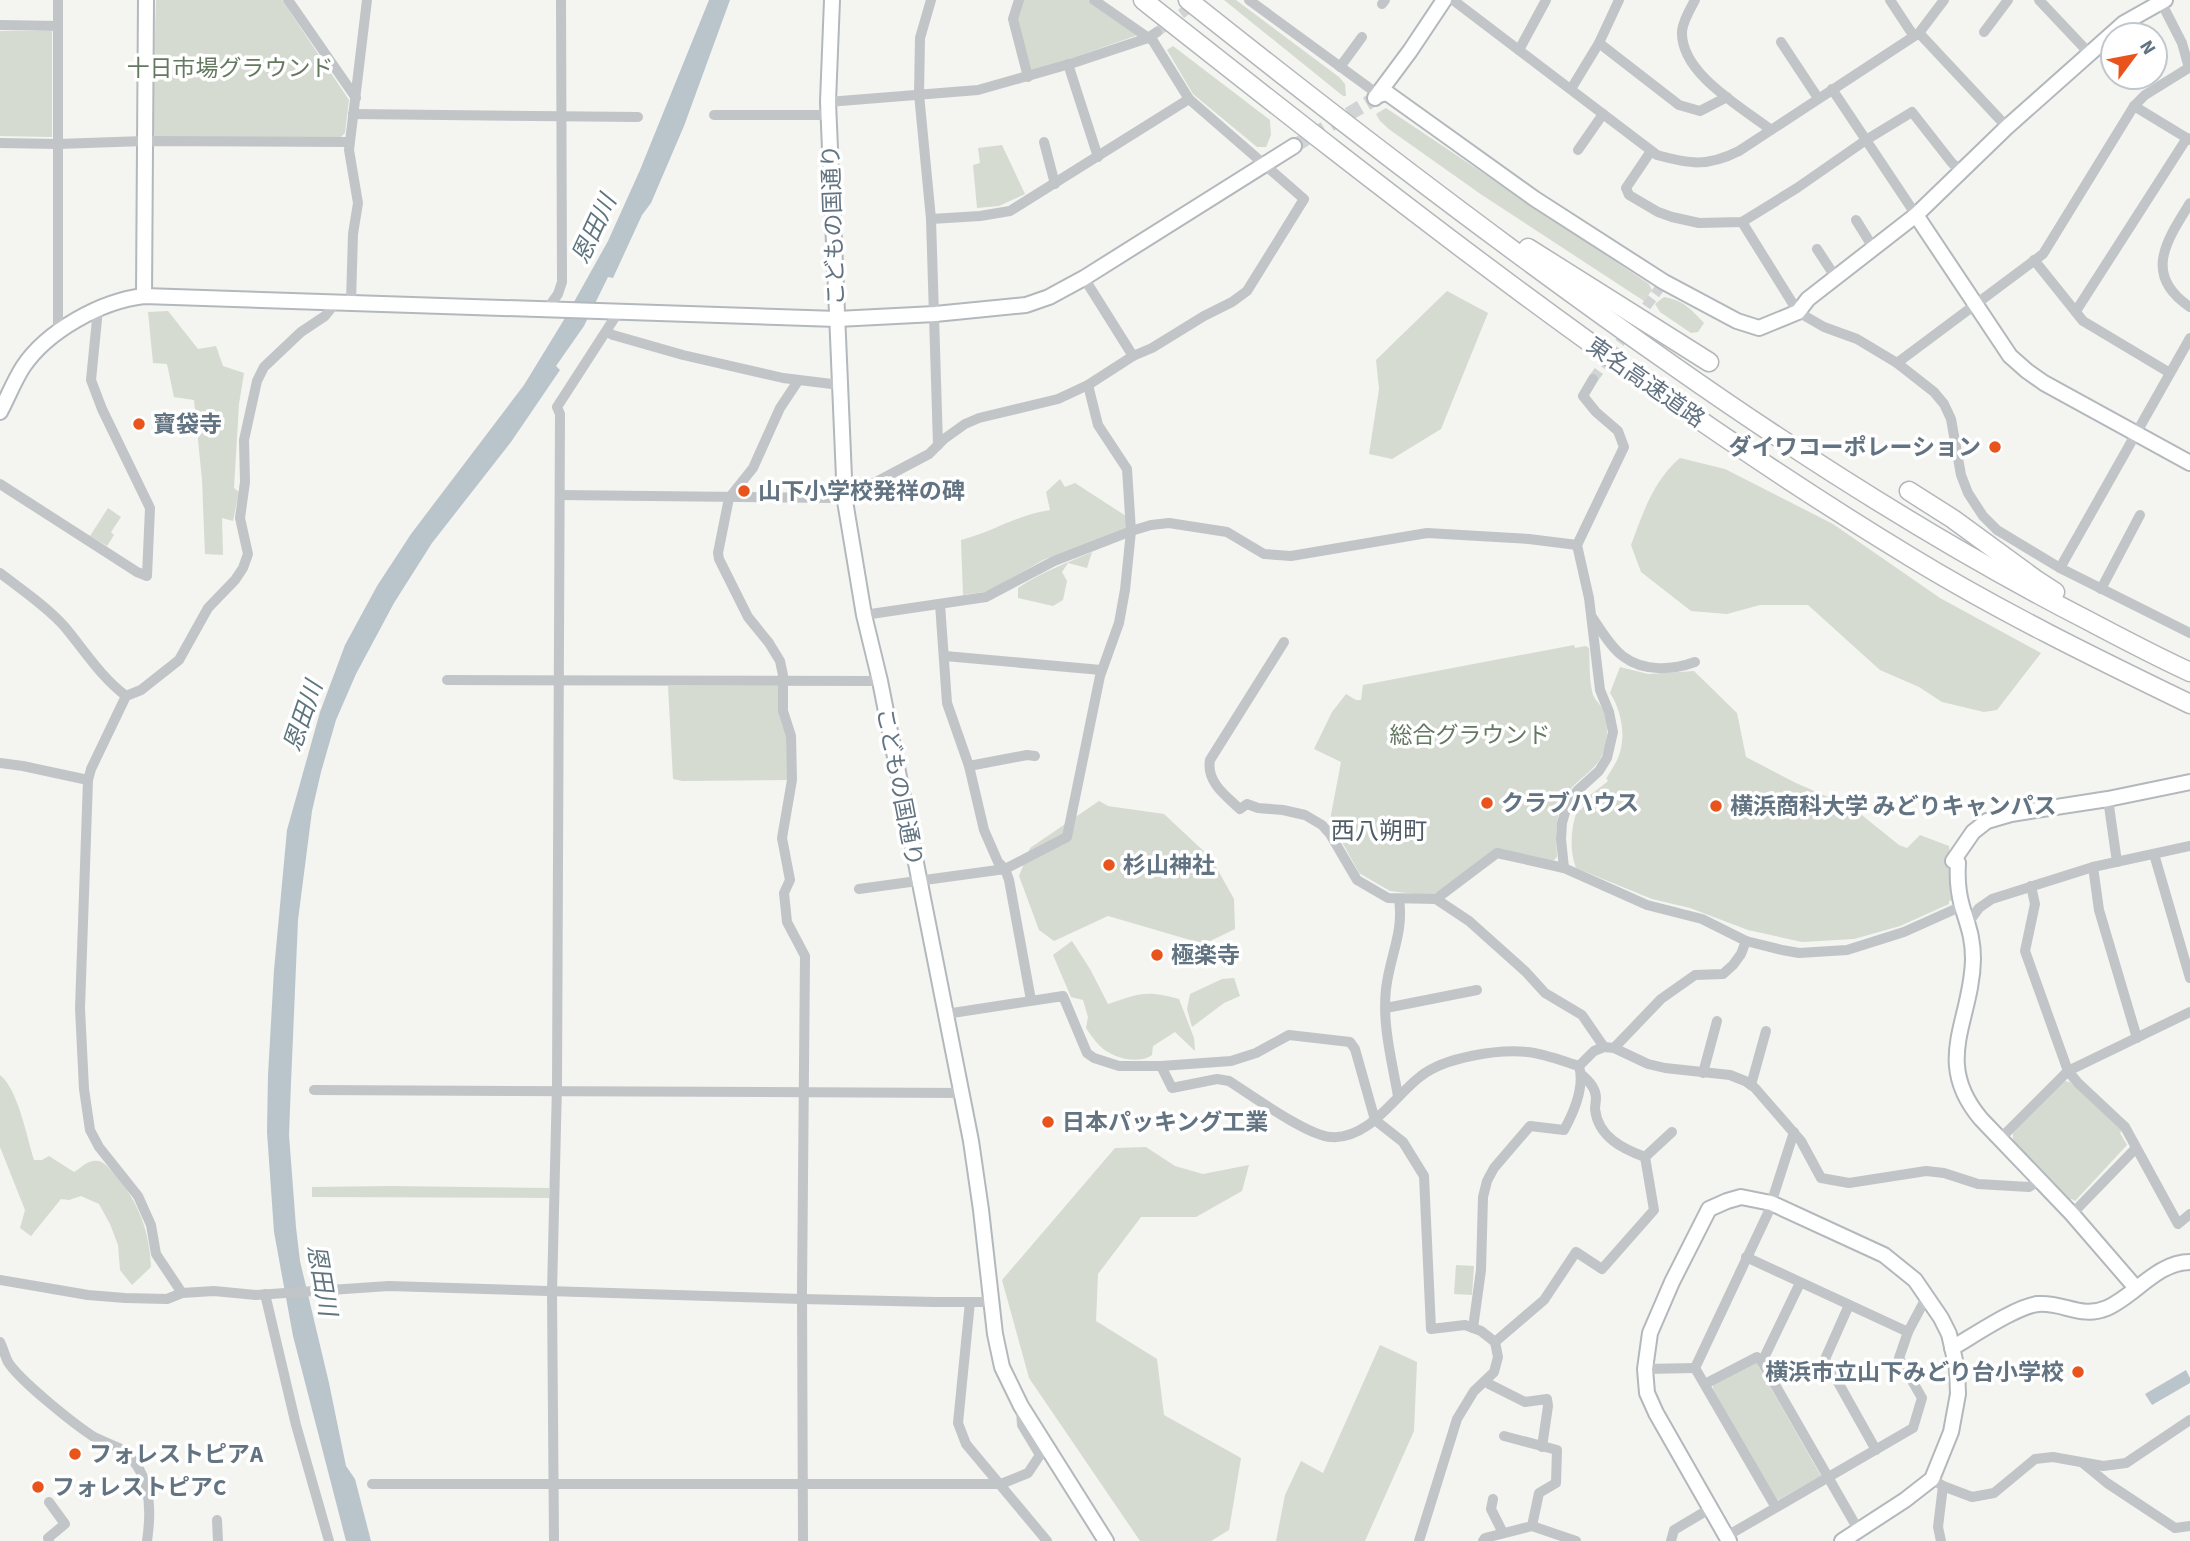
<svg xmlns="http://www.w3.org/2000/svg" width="2190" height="1541" font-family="'Source Sans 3','Noto Sans JP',sans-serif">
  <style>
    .green { fill: #d5dbd1 }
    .water { fill: #bac5cb }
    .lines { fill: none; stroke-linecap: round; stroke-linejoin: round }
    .street-tunnel { stroke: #d0d4d4; stroke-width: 10; stroke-dasharray: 10 5; stroke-linecap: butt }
    .secondary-tunnel { stroke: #d0d4d4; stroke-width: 14; stroke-dasharray: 14 7; stroke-linecap: butt }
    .secondary-casing { stroke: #b3b8bd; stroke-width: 18 }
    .highway-casing { stroke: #b4b7ba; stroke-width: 21 }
    .street { stroke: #c1c5c8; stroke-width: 10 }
    .secondary { stroke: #fff; stroke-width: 14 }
    .highway { stroke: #fff; stroke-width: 18 }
    .poi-dot { fill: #e8541c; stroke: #fff; stroke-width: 2.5 }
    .labels { text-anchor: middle; stroke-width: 7; stroke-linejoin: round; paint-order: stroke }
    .park-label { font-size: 23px; fill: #657961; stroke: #fff }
    .street-label { font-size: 23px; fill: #627382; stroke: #fff }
    .poi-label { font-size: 23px; font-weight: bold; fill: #627382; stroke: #fff; text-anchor: start }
    .water-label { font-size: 24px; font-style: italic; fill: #5e757f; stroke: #fff }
    .neighbourhood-label { font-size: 24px; fill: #505c67; stroke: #fff }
  </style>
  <rect width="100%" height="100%" fill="#f4f4f0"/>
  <!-- green -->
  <g class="green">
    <path d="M156 0H282L349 100 345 133 340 138 156 137 152 133Z"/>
    <path d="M1023 0H1088L1138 35 1030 73 1016 20Z"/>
    <path d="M1224 0H1236L1339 77 1345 84 1346 96H1343Z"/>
    <path d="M0 31H52V137L0 136Z"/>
    <path d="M1173 46 1270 120 1271 135 1266 147H1257L1193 94 1167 50Z"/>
    <path d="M1386 108 1649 284 1652 290 1644 301 1482 195 1390 130 1380 121 1376 114Z"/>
    <path d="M1002 145 1025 194 999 206 977 208 973 165 980 163 978 148Z"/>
    <path d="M1447 291 1488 313 1441 429 1392 459 1369 454 1379 389 1376 360Z"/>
    <path d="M1664 297C1683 300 1692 310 1704 323L1698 332 1691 333 1660 312 1655 304Z"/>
    <path d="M168 311 198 349 216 346 223 366 244 373 239 404 234 488 239 492 233 521 222 518 223 555 205 554 202 480 194 400 174 397 167 364 153 363 148 312Z"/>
    <path d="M1680 458 1725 469 1833 524 1940 598 2041 653 1997 710 1984 712 1942 702 1919 687 1880 670 1808 605H1760L1727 614 1691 611 1641 572 1631 545C1643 513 1653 481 1680 458Z"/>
    <path d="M1060 479 1065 487 1075 483 1126 516 1127 527 1043 560 995 588 984 592 963 595 961 540C993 532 1016 515 1050 510L1046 492Z"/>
    <path d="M108 508 121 517 111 532 114 535 107 546 90 536Z"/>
    <path d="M1092 552 1087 568 1068 563 1062 572 1067 581 1063 600 1053 606 1018 598V588C1041 572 1067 563 1092 552Z"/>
    <path d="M1574 645 1575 648 1586 646 1589 648C1590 662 1589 677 1592 691 1593 699 1600 703 1603 710 1607 719 1608 732 1606 742 1602 771 1577 776 1564 798 1555 816 1556 838 1557 857L1549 865 1494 855 1431 896 1390 891 1359 873 1330 820 1341 762 1314 749 1332 712 1346 694 1356 700H1361L1363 685Z"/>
    <path d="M1620 667 1648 674 1694 671 1737 713 1746 757 1796 783 1853 808 1899 845 1907 848 1920 835 1949 846 1952 900 1949 901V904L1900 926 1854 939 1802 942 1748 930 1690 908 1652 899 1576 868C1569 849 1571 829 1577 810H1581L1585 804V799L1607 782 1608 780 1606 779C1611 770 1619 760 1621 748 1625 730 1620 708 1610 693Z"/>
    <path d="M668 686H779V714L786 735 788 780 682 781 673 779Z"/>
    <path d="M1099 801 1108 806 1164 814 1211 858 1234 899 1235 929 1204 944 1108 916 1054 941 1039 930 1019 876 1030 848Z"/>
    <path d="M1072 941 1090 969 1108 1004C1140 993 1146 990 1179 999L1194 1038 1195 1051 1175 1032 1153 1046 1152 1055C1138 1065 1112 1058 1100 1046 1095 1041 1090 1034 1086 1028L1088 1017 1083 1000 1071 997 1053 955Z"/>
    <path d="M1234 978 1240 996 1224 1003 1192 1027 1187 1009 1190 994 1222 979Z"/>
    <path d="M0 1075C18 1089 27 1138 34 1160H42L49 1156 74 1172C80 1169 85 1162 93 1161 103 1159 109 1168 115 1175 138 1200 150 1233 151 1267L132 1285 120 1270 118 1245 110 1224 99 1204 81 1196 69 1200 61 1199 31 1236 20 1228 25 1210 0 1147Z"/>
    <path d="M2064 1081 2070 1082 2122 1131 2120 1133 2127 1145 2075 1201 2072 1199 2069 1200 2013 1142V1133Z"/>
    <path d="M1146 1147 1175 1166 1203 1174 1249 1165 1242 1191 1196 1217H1141L1098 1274 1096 1321 1157 1359 1164 1415 1241 1458 1229 1530 1211 1541H1140L1029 1378 1002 1280 1115 1148Z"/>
    <path d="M389 1186 549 1188V1198L312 1197V1187Z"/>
    <path d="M1456 1265 1474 1266 1472 1295 1454 1294Z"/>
    <path d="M1380 1345 1417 1362 1414 1431 1365 1541H1276L1285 1495 1301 1461 1323 1473Z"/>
    <path d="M1756 1362 1821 1476 1776 1501 1713 1389V1385Z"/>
  </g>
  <!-- water -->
  <g class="water">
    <path d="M709 0H730L684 126 651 203 642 215 613 278 608 277 584 326 556 366 560 370 511 442 432 543 394 603 356 674 336 720 321 772 312 811 298 920 291 1083 289 1135 296 1227 300 1261 329 1383 346 1466 355 1479 371 1541H346L293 1336 274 1232 267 1132 268 1075 274 970 287 830 320 712 345 645 377 586 411 534 524 385 565 318 608 241 640 170Z"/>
    <path d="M2186 1370 2190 1378V1383L2152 1405 2145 1394Z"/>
  </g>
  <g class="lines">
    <!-- street-tunnel -->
    <g class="street-tunnel">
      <path d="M1157 32 1197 2"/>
      <path d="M1593 379 1664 282"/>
    </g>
    <!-- secondary-tunnel -->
    <path class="secondary-tunnel" d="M1294 146 1371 101"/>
    <!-- secondary casing -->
    <g class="secondary-casing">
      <g id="secondary">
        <path d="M832 0 828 102 845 501 864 615 880 681 971 1141 981 1210 995 1334 1002 1367 1021 1406 1106 1541"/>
        <path d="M1379 95 1387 93 1535 199 1664 282 1737 321 1759 328 1798 312 1808 299 1916 215 2007 127 2124 23 2165 0"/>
        <path d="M1375 98 1410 51 1444 0"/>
        <path d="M1916 215 2010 356 2027 371 2044 383 2190 463"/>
        <path d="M144 296 146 0"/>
        <path d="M0 412C8 397 14 381 23 367 47 331 101 301 144 296L837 319 935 314 1026 305 1049 297 1084 278 1294 146"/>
        <path d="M2136 1288 2072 1214 1981 1119C1932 1061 1972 1021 1973 959 1973 937 1968 926 1962 906 1958 892 1957 878 1958 863L1953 861 1973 832 1987 821 2011 814 2108 799 2190 782"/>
        <path d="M1952 1348C1973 1336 2017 1306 2038 1304 2064 1302 2081 1319 2107 1308 2135 1296 2157 1262 2190 1262"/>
        <path d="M1729 1541 1656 1413 1647 1393 1645 1369 1650 1333 1672 1282 1709 1209 1727 1201 1741 1197 1771 1203 1884 1255 1915 1280 1941 1318 1949 1334 1957 1369 1958 1394 1951 1432 1932 1479 1905 1500 1842 1541"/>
      </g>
    </g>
    <!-- highway casing -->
    <g class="highway-casing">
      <g id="highway">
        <path d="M1143 0C1390 195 1639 392 1909 556 1999 611 2095 658 2190 704"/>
        <path d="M1188 0C1345 125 1504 247 1668 362 1803 457 1941 545 2087 620 2121 638 2155 656 2190 672"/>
        <path d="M1528 248 1709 362"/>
        <path d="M1909 491 1953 519 2035 579 2055 592"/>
      </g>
    </g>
    <!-- street -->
    <g class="street">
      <path d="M58 0V332"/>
      <path d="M288 0 356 98"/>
      <path d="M931 0 920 38 919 94 931 219 938 445"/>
      <path d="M1019 0 1013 19 1028 77"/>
      <path d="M1249 0 1379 95"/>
      <path d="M1453 0 1657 155C1690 164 1707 167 1739 151L1919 33 1944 0"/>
      <path d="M1695 0C1690 9 1683 21 1682 31 1680 73 1741 107 1771 130"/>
      <path d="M1890 0 1913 35"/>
      <path d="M2039 0 2089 53"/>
      <path d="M2161 2 2182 43 2189 68"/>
      <path d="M1382 4 1385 0"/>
      <path d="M0 25 58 26"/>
      <path d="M1984 32 2008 0"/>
      <path d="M1919 33 2007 127"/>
      <path d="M1781 42 1818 98"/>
      <path d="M1599 43 1679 105 1700 111 1727 97"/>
      <path d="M1519 50 1546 0"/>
      <path d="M1068 64 1098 157"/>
      <path d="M1340 67 1362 37"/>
      <path d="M1571 89 1599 43 1619 0"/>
      <path d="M1832 89 1916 215"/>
      <path d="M828 102 978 90 1073 63 1148 38 1157 32"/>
      <path d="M2134 106 2190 140"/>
      <path d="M353 114 638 117"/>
      <path d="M714 115H829"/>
      <path d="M1044 142 1055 184"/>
      <path d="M0 143 58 144 144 141 349 142"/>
      <path d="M1578 150 1603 114"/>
      <path d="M1651 151 1626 188 1629 195 1658 212 1672 217 1699 223 1742 222 1797 188 1866 140 1912 112 1952 163 1961 171"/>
      <path d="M2190 203C2167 240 2142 275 2190 307"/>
      <path d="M931 219 980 216 1010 211 1189 99"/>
      <path d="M1856 220 1874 249"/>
      <path d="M1742 222 1798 312 1824 327 1857 339 1897 363 1934 392 1944 404 1951 419 1961 475 1968 493 1983 516 1997 530 2060 568 2190 633"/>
      <path d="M1817 249 1836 278"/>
      <path d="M2034 260 2083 321 2170 373"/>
      <path d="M1084 278 1133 356"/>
      <path d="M351 302 353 234 358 203 349 150 367 0"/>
      <path d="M548 308 558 294 562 282 561 0"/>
      <path d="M2076 311 2187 138"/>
      <path d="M607 332 613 335 683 355 783 378 840 385"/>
      <path d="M1897 363 2043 254 2134 106 2145 95 2190 67"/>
      <path d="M798 381 780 408 753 468 729 498 718 553 719 559 748 617 769 643 780 661 783 675V711L791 736 792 780 782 838 790 880 784 893 787 922 805 956 802 1291 803 1541"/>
      <path d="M0 484 137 572 147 576 150 508 102 409 91 380 98 309"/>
      <path d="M560 495 838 498 845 494 859 491 929 454 944 439 965 424 979 418 1058 399 1088 385 1133 356 1152 348 1204 316 1232 302 1247 291 1304 199 1189 99 1153 41 1094 0"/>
      <path d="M2060 568 2190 338"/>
      <path d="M0 573C22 590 46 606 64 626 85 651 100 676 126 696"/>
      <path d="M2101 589 2140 515"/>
      <path d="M940 604 947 703 969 766 984 830 998 862 1005 869 1067 837 1100 676 1119 623 1125 590 1131 531 1127 469 1098 425 1088 385"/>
      <path d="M864 615 986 597 1054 561 1131 531 1151 525 1169 523 1227 532 1264 554 1291 556 1427 533 1529 539 1577 545"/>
      <path d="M1592 617C1601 630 1611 648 1624 657 1644 672 1673 670 1695 662"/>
      <path d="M1284 642 1210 760C1206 782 1226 796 1240 809L1247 804 1258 808 1283 810 1305 815 1322 825 1330 834 1357 880 1388 898 1436 899 1469 921 1526 972 1545 993 1582 1015 1604 1047"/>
      <path d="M945 656 1101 670"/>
      <path d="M447 680 880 681"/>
      <path d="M0 763 23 766 88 780"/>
      <path d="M969 766 1027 755 1035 756"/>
      <path d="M2108 799 2117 862"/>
      <path d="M2154 854 2190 978"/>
      <path d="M2093 867 2099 910 2137 1038"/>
      <path d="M1564 868 1561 839 1562 823 1568 802 1578 790 1599 771 1607 758 1613 732 1609 712 1600 690 1589 598 1577 545 1624 447 1618 431 1596 412 1583 396 1593 379"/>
      <path d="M2031 886 2035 904 2025 951 2068 1071 2078 1083 2125 1127 2178 1224 2190 1214"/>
      <path d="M859 889 1005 869 1009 880 1031 1000"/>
      <path d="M1436 899 1497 853 1564 868 1647 905 1702 919 1746 941 1782 950 1799 953 1847 950 1904 932 1962 906"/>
      <path d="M1968 923 1979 908 1992 899 2093 867 2190 846"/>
      <path d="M1386 1008 1477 990"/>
      <path d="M946 1014 1063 996 1087 1053 1094 1058 1119 1066H1161L1231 1061 1256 1053 1289 1035 1350 1042 1355 1049 1375 1120 1403 1142 1424 1176 1431 1329 1465 1325 1481 1331 1495 1342 1498 1357 1494 1372 1474 1391 1457 1419 1419 1541"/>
      <path d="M1614 1048 1661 999 1695 975 1723 974 1733 965 1741 954 1746 941"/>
      <path d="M1161 1066 1172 1088 1217 1079 1229 1081C1251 1095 1308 1136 1331 1137 1369 1140 1394 1096 1421 1076 1445 1057 1498 1049 1528 1052 1545 1054 1563 1061 1579 1066"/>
      <path d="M1703 1073 1717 1021"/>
      <path d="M1582 1075C1589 1081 1596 1088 1596 1098 1596 1099 1595 1108 1595 1109 1598 1137 1623 1149 1645 1157"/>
      <path d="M1751 1085 1766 1031"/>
      <path d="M314 1090 962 1093"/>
      <path d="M1398 1096C1392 1061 1382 1025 1386 989 1390 955 1404 933 1399 899"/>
      <path d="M2000 1139 2068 1071 2190 1012"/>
      <path d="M1645 1157 1672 1132"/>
      <path d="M2072 1214 2136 1148"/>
      <path d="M1746 1257 1908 1332"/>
      <path d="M0 1280 88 1295 125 1298 167 1299 182 1293 214 1291 256 1295 389 1286 802 1299 935 1302H992"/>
      <path d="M182 1293 156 1254 151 1225 138 1196 99 1147 90 1130 84 1089 80 1008 88 780 91 769 126 696 141 690 179 660 208 608 235 580 243 568 248 554 240 518 245 482 244 440 257 381 264 367 301 332 325 316 336 302"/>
      <path d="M265 1294 296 1425 329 1541"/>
      <path d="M970 1302 958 1423 966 1444 1047 1541"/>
      <path d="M1849 1305 1825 1359 1876 1450"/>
      <path d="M1473 1328 1481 1270 1483 1197 1487 1181 1494 1168 1530 1126 1564 1130C1574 1112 1585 1087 1579 1066L1594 1051 1604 1047 1614 1048 1648 1064 1665 1068 1730 1075 1745 1081 1755 1088 1801 1141 1821 1178 1849 1183 1926 1171 1944 1173 1978 1184 2029 1187 2040 1180"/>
      <path d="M0 1342C3 1348 5 1356 8 1362 20 1381 74 1424 94 1437 102 1441 111 1444 119 1448 151 1469 152 1507 147 1541"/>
      <path d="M1495 1342 1544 1300 1576 1252 1602 1269 1654 1210 1645 1157"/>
      <path d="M1762 1362 1800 1283"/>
      <path d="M1645 1369 1695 1368"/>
      <path d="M1486 1381 1489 1384 1525 1402 1547 1399 1548 1406 1542 1447"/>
      <path d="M1705 1384 1757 1357 1762 1362 1859 1531"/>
      <path d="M1504 1436 1557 1450 1556 1483 1539 1493 1532 1526 1576 1541"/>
      <path d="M2084 1464 2107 1483 2175 1528 2190 1526"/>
      <path d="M1932 1479 1943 1486 1972 1497 1994 1493 2035 1459 2053 1457 2103 1466 2126 1463 2190 1420"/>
      <path d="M372 1484H1001L1028 1473 1040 1455 1022 1425 1021 1410"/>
      <path d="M1493 1499 1491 1509 1503 1533"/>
      <path d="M1775 1506 1695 1368 1768 1213 1794 1132"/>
      <path d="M217 1520 218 1541"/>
      <path d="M1727 1536 1913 1428 1922 1398 1899 1358 1908 1332 1927 1296"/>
      <path d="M49 1541 48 1538 65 1524 49 1502"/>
      <path d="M554 1541 552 1292 557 1085 560 414 557 407 619 311"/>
      <path d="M1483 1541 1485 1538 1532 1526"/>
      <path d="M1671 1541 1674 1530 1711 1508"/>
      <path d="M1941 1541 1938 1527 1943 1486"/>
    </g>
    <!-- secondary -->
    <use href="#secondary" class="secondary"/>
    <!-- highway -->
    <use href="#highway" class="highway"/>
  </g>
  <!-- markers -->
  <g class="poi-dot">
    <circle cx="139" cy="424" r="7"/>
    <circle cx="1995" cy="447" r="7"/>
    <circle cx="744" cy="491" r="7"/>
    <circle cx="1487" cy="803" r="7"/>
    <circle cx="1716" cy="806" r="7"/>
    <circle cx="1109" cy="865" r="7"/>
    <circle cx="1157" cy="955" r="7"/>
    <circle cx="1048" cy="1122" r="7"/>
    <circle cx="2078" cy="1372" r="7"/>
    <circle cx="75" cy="1454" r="7"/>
    <circle cx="38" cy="1487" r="7"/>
  </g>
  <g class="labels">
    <!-- park labels -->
    <g class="park-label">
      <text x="230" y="76">十日市場グラウンド</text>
      <text x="1470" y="743">総合グラウンド</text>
    </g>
    <!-- street labels -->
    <g class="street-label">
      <text transform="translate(833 225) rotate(-92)" y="8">こどもの国通り</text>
      <text transform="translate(1646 382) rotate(35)" y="8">東名高速道路</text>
      <text transform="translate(900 787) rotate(79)" y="8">こどもの国通り</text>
    </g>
    <!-- poi labels -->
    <g class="poi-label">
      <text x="153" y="432">寶袋寺</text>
      <text x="1981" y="455" text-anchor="end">ダイワコーポレーション</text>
      <text x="758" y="499">山下小学校発祥の碑</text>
      <text x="1501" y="811">クラブハウス</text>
      <text x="1730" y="814">横浜商科大学 みどりキャンパス</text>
      <text x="1123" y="873">杉山神社</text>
      <text x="1171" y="963">極楽寺</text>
      <text x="1062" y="1130">日本パッキング工業</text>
      <text x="2064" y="1380" text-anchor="end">横浜市立山下みどり台小学校</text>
      <text x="89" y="1462">フォレストピアA</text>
      <text x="52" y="1495">フォレストピアC</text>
    </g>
    <!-- water labels -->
    <g class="water-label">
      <text transform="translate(594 229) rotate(-65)" y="8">恩田川</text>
      <text transform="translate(303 716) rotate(-71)" y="8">恩田川</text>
      <text transform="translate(322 1280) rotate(80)" y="8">恩田川</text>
    </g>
    <!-- neighbourhood labels -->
    <g class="neighbourhood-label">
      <text x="1379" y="839">西八朔町</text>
    </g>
  </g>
  <!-- north arrow -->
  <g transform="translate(2134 56) rotate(58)"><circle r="33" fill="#ffffff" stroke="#c0c7cd" stroke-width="2"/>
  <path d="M0-5L12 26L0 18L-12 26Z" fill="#e8541c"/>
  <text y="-10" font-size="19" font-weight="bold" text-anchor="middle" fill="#627382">N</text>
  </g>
</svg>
